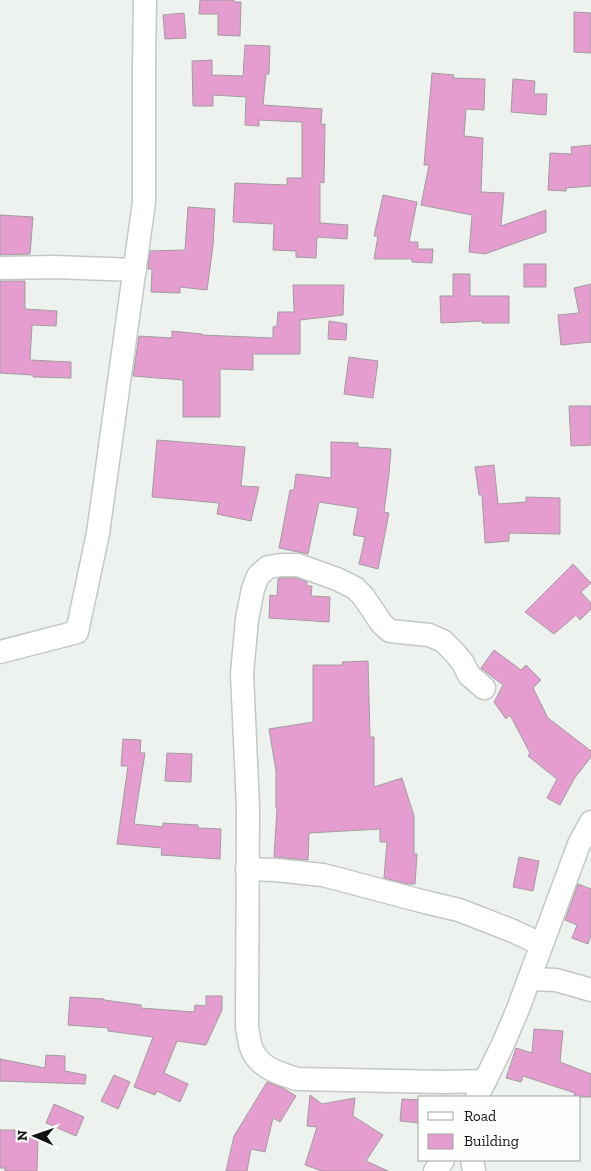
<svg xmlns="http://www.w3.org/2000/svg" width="591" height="1171" font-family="'Zilla Slab',serif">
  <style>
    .building { fill: #e59ccf; stroke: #a19c9f }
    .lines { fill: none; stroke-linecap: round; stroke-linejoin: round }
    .street-casing { stroke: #c4c8c5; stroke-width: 25 }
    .street { stroke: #fff; stroke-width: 22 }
  </style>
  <rect width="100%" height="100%" fill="#eef2ef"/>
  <!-- building -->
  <g class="building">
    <path d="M200 0H234V2H241L240 36 218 35V14H199Z"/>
    <path d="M574 12 591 13V53L574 52Z"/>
    <path d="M184 13 186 38 165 39 163 15Z"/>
    <path d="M245 45 270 46 269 74H266L263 105 322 109 321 125 325 124 324 183 320 182V223L348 225 347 239 317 237 316 258 296 257V251L273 250 274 224 233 222 235 183 287 185V178H302V122L259 120V126L245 125 246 97 213 95V106H193L192 61 212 60V75L243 76Z"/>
    <path d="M432 73 454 75 453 78 485 79 484 110 466 109 464 136 483 138 481 192 504 193 501 226 546 210V232L485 254 469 252 472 215 421 205 429 165H424Z"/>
    <path d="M513 79 535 81 534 94H547L546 115 511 112Z"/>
    <path d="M591 145V186L566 188V191L548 190 550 153 572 154 571 147Z"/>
    <path d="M383 195 417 202 409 242H418V249H433L432 263 412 262V259H374L378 236H374Z"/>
    <path d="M188 207 215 209 213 246 207 290 180 287V293L151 292 152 269H148L150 251 185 250Z"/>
    <path d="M0 215 33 217 30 254 0 255Z"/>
    <rect x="524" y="264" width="22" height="23"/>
    <path d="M453 274H470V296H509V323H482V321L441 323 440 296H453Z"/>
    <path d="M0 281H25V309L57 311 56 326 32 325 30 360 71 362V378L33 377V375L0 373Z"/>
    <path d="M591 284V342L561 345 558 315 579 313 574 288Z"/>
    <path d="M293 285H344L343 315 300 320V354H253V370L220 369V417H183V380L133 376 139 336 172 338V331L202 334V335L273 338V327L277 326 278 312H294Z"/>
    <path d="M329 321 347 324 346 340 328 339Z"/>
    <path d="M349 357 378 361 373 398 344 394Z"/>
    <path d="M569 406H591V445L571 446Z"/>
    <path d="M157 440 245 447 241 486 259 487 251 521 217 514 219 503 152 497Z"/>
    <path d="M331 442 358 443V447L391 449 389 474 384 512 389 513 378 569 359 564 365 537 353 535 358 508 319 502 308 554 279 548 290 490H294L296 474 331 478Z"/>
    <path d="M494 465 498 504 526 502V497L560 498V534L509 533V541L485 543 482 495H479L475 467Z"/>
    <path d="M573 564 591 583 581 592 591 603V609L580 620 576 615 554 634 525 612Z"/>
    <path d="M282 578H296L307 582V586H312L311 596 330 597 329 622 269 618 270 595 277 596 278 579Z"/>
    <path d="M494 650 521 670 526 665 541 680 533 688 548 718 591 751V757L574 779 560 805 547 798 557 779 528 756 530 753 510 715 506 719 494 702 503 685 481 668Z"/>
    <path d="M368 661 370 737H374V787L402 778 414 816V854H417L415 884H408L384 878 387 842H380V829L309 833 308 860 274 857 277 808H276V771L269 729 313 722V665H343L342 662Z"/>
    <path d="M123 739 141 740 140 753H145L134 824 163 827V823L198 825V828L221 829 220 859 161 855 162 848 117 844 128 766H121Z"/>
    <path d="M167 753 192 754 191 782 165 781Z"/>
    <path d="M519 857 539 861 533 891 513 887Z"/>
    <path d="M578 884 591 889V935L588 944 572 938 577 925 565 920Z"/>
    <path d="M206 996H222V1010L206 1045 177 1041 164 1073 188 1084 180 1102 157 1091 155 1095 134 1087 153 1037 108 1031V1028L68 1025 70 997 104 999V1000L141 1005V1008L194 1012 195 1005 206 1006Z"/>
    <path d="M534 1029 563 1031 560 1062 591 1074V1097H574L575 1093 523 1076 521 1082 506 1078 516 1048 532 1053Z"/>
    <path d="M46 1055 65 1056V1071L86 1075 85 1084 0 1081V1059L45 1068Z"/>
    <path d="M114 1075 130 1082 118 1109 101 1101Z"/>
    <path d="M267 1082 283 1088 296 1096 280 1122 273 1118 265 1152 251 1149 247 1171H226L234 1136Z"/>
    <path d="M310 1095 322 1104 355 1098 353 1116 383 1135 366 1161 388 1171H322L305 1165 317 1127 307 1126Z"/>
    <path d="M402 1099 420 1100V1123L400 1121Z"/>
    <path d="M54 1104 84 1117 76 1136 46 1123Z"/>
    <path d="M0 1130H15V1137L38 1138 37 1171H5V1168H0Z"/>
  </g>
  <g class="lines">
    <!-- street casing -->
    <g class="street-casing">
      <g id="street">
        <path d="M0 268 55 267 135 270"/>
        <path d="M0 652 77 632 98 533 144 202V67L145 0"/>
        <path d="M484 688 469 675 463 663 455 653 443 641 429 635 390 631 382 624 363 596 355 588 337 579 298 565H281L268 567 258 576 253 589 247 619 242 674 248 807 247 1028C249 1035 249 1045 253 1052 262 1069 281 1074 297 1079L444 1082 485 1081"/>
        <path d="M247 869 275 870 323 875 425 902 459 910 513 931 528 938 541 945"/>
        <path d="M530 979 556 980 591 990"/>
        <path d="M477 1097 503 1044 518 1009 579 844 591 822"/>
        <path d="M472 1160 474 1171"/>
        <path d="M435 1171 443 1160"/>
      </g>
    </g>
    <!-- street -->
    <use href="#street" class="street"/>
  </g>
  <!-- legend -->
  <rect x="418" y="1096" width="162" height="65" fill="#fdfffd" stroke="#9fa19f"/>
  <rect x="428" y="1112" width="25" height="8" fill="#ffffff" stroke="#9fa19f"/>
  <text x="464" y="1121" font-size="15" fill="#121413">Road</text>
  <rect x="428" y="1134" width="25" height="15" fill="#e59ccf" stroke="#9fa19f"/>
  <text x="464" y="1146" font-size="15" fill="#121413">Building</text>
  <!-- north arrow -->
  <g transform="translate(35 1136) rotate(272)" stroke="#fdfffd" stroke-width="4" paint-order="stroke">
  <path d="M0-4L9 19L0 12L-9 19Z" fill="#121413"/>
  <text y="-8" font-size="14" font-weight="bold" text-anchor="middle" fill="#121413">N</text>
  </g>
</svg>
